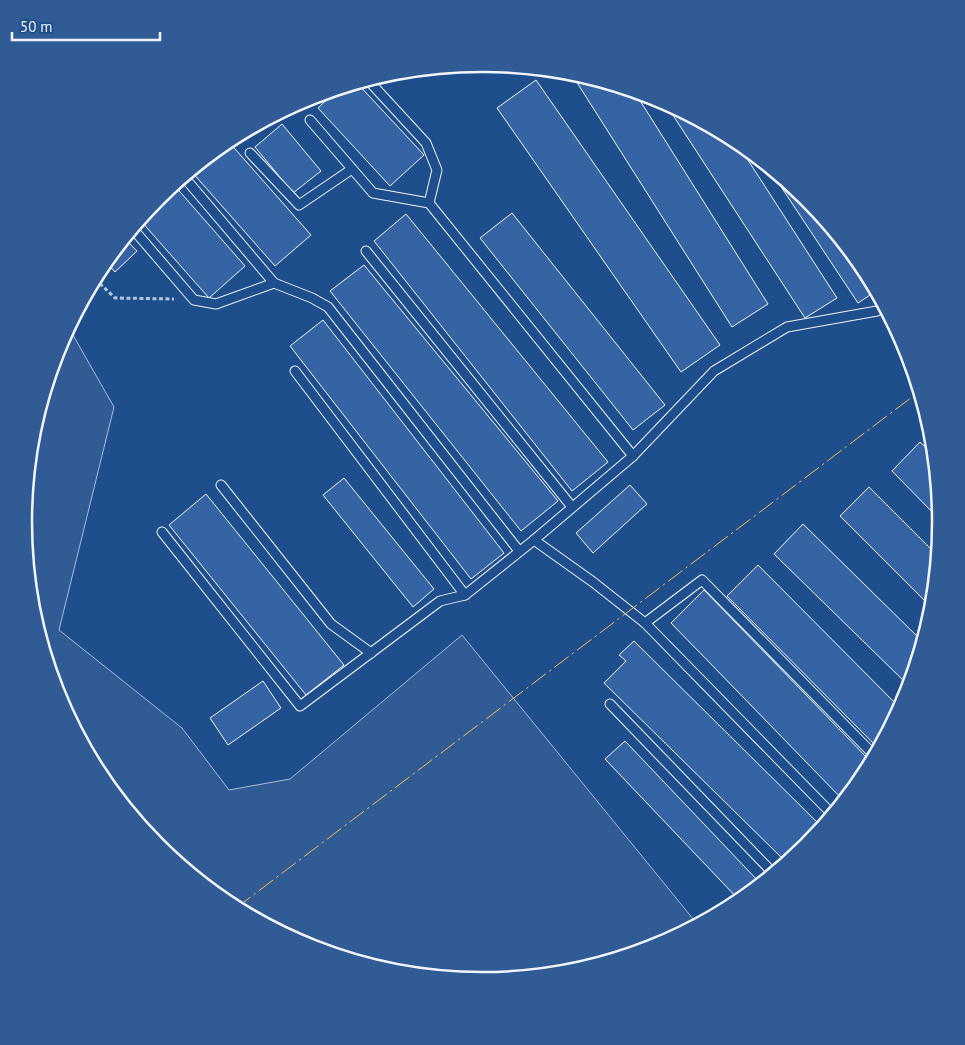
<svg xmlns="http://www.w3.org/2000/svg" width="965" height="1045" font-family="'PT Sans',sans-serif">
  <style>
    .built { fill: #305b95; stroke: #a8bbd7 }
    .building { fill: #3563a3; stroke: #f2f6ff }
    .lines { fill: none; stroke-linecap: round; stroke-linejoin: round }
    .service-casing { stroke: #f2f6ff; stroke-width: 11 }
    .path { stroke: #b3c4dc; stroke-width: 3; stroke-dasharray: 4 2.5; stroke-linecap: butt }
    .service { stroke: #1f4e8c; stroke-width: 9 }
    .power { stroke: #ffb74d; stroke-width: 1; stroke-dasharray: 18 4 2.5 4; stroke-linecap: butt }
    .rim { fill: none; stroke: #f2f6ff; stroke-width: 2.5 }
  </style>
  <rect width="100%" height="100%" fill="#1f4e8c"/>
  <!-- built -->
  <path class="built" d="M69 328 114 407 59 630 182 728 229 790 290 779 462 635 698 925 658 946 572 972 482 981 393 972 307 946 227 904 158 847 101 777 59 698 33 612 24 522 33 433 59 347Z"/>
  <!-- building -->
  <g class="building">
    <path d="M584 76 634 91 768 304 732 327 576 81Z"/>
    <path d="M536 80 720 345 681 372 497 108Z"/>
    <path d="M357 83 424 155 390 186 318 108 338 89Z"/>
    <path d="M665 103 735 140 837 298 805 318Z"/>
    <path d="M282 124 321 171 293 193 255 147Z"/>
    <path d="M228 141 311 235 275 266 191 171Z"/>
    <path d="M768 167 807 198 864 268 876 291 858 303Z"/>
    <path d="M174 185 245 266 209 298 140 220 158 198Z"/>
    <path d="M512 213 665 405 633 430 480 238Z"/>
    <path d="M406 214 608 462 572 491 374 241Z"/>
    <path d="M125 239 137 251 115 272 106 262Z"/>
    <path d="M364 265 558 501 521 531 330 291Z"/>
    <path d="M323 320 504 553 471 579 290 346Z"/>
    <path d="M920 442 935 456 941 521 892 471Z"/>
    <path d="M344 478 434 589 413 607 323 495Z"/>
    <path d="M630 485 647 504 593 553 576 533Z"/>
    <path d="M869 487 938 556 933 609 840 516Z"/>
    <path d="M206 494 344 665 306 695 169 525Z"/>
    <path d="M803 524 923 642 910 687 774 554Z"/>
    <path d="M758 565 901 709 879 749 727 596Z"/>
    <path d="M704 590 872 763 864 778 844 801 671 623Z"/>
    <path d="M634 641 823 828 807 847 787 863 604 683 626 661 619 655Z"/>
    <path d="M263 681 281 708 228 745 210 718Z"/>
    <path d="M625 741 761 884 740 901 605 759Z"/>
  </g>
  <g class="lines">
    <!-- service casing -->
    <g class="service-casing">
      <g id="service">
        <path d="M368 80 426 143 437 170 429 203"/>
        <path d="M310 120 373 193 429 203 633 456"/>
        <path d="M250 153 299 205 352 169"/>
        <path d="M184 177 274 283 312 298 328 307 519 551"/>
        <path d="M133 229 194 300 216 304 274 283"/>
        <path d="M366 251 572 507"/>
        <path d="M295 371 465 595"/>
        <path d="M221 485 331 624 371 653"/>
        <path d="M162 532 300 706 440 601 465 595 534 540 593 582 645 623"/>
        <path d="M534 540 633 456 714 371 787 327 877 311 885 307"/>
        <path d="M610 704 774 874"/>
        <path d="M833 815 645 623 702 580 875 756"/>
      </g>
    </g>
    <!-- path -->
    <path class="path" d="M95 279 115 298 174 299"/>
    <!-- service -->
    <use href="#service" class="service"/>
    <!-- power -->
    <path class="power" d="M236 908 920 391"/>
  </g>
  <!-- crop -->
  <path d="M0 0H965V1045H0ZM32 522a450 450 0 1 1 900 0a450 450 0 1 1-900 0Z" fill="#305b95" fill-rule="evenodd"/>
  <path class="rim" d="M32 522a450 450 0 1 1 900 0a450 450 0 1 1-900 0Z"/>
  <!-- scale -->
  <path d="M12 32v8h148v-8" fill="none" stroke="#f2f6ff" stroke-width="2.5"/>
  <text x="20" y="32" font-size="15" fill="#f2f6ff" stroke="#1f4e8c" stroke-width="4" paint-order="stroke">50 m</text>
</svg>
